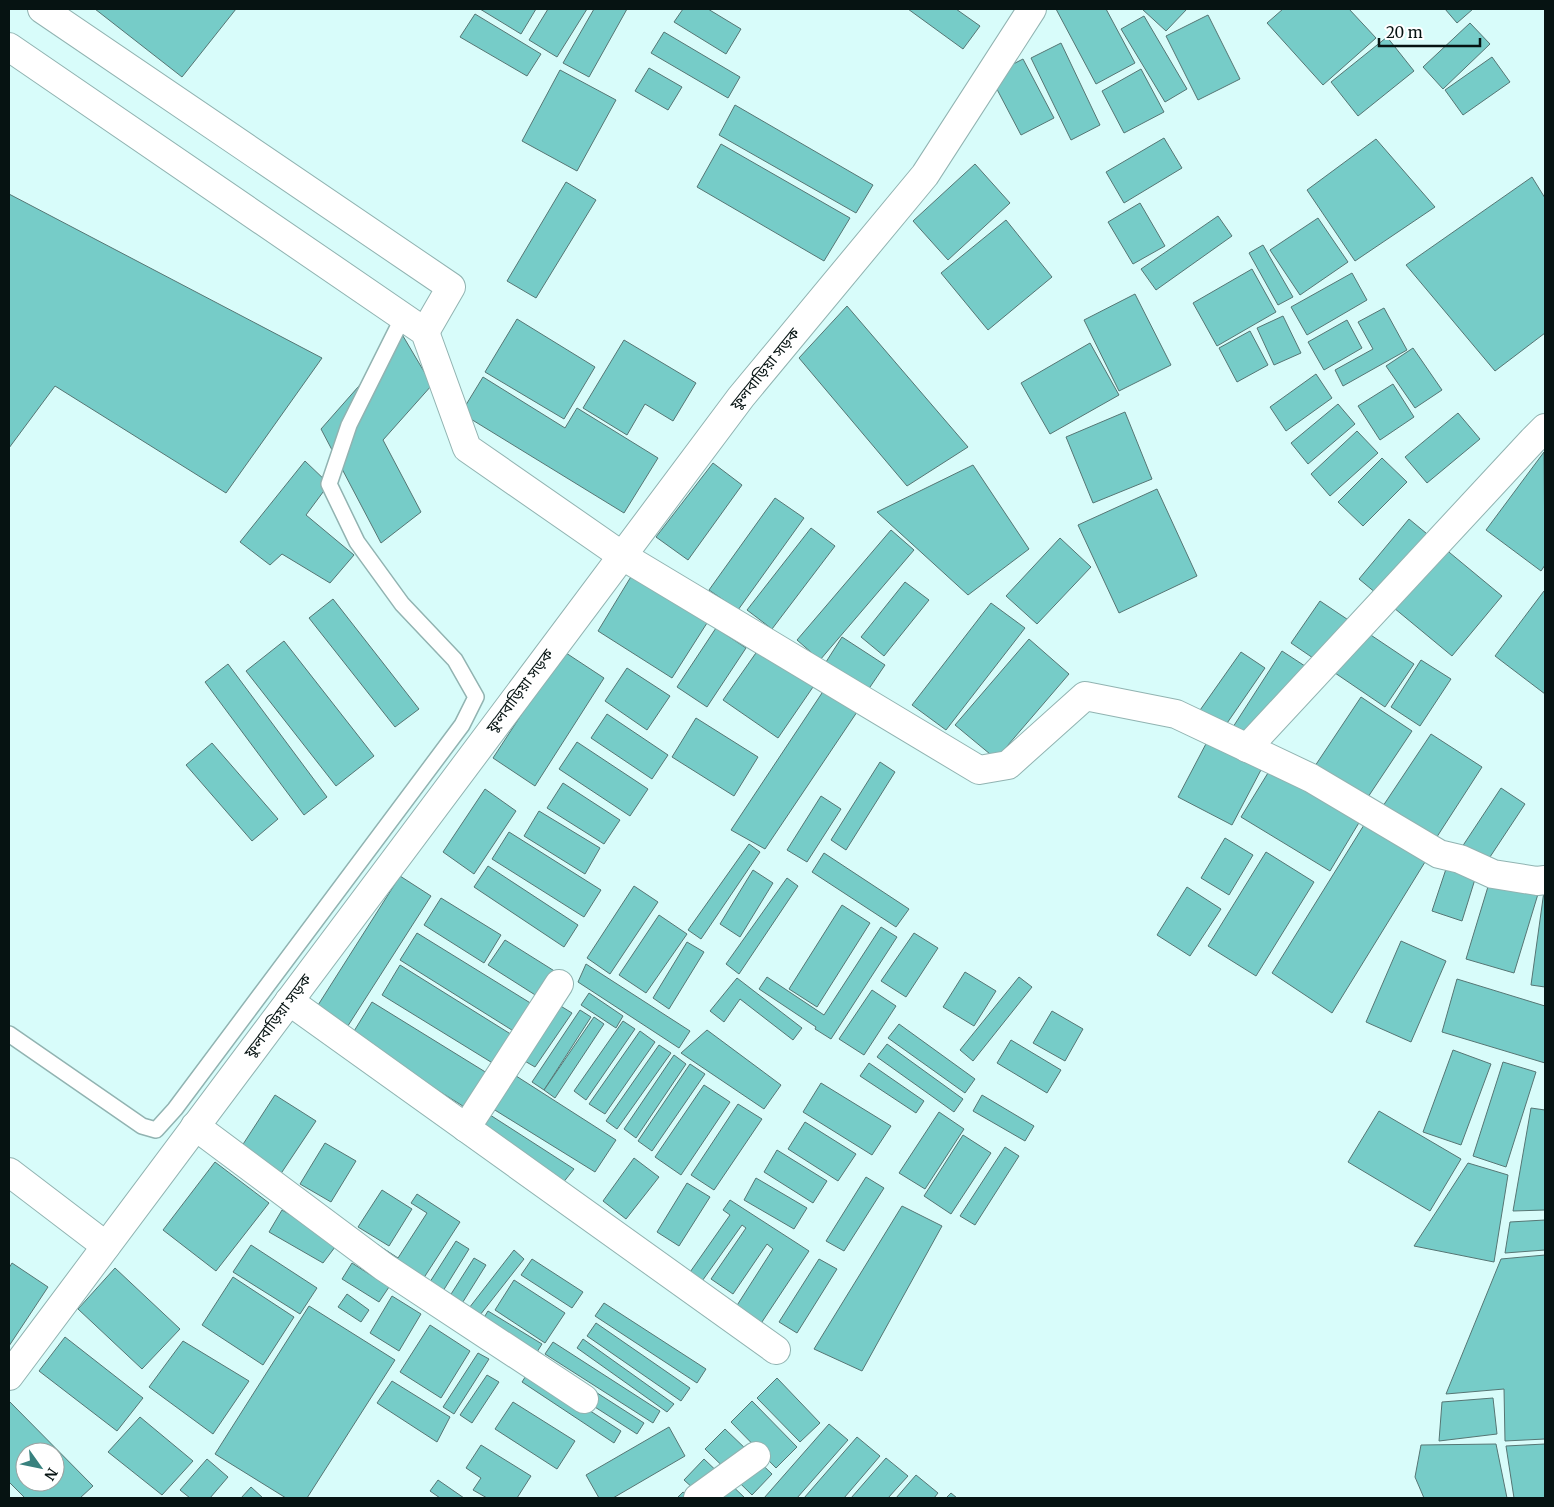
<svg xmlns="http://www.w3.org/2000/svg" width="1554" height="1507" font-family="Merriweather,'Noto Sans Bengali',serif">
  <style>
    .building { fill: #76ccc8; stroke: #567674; fill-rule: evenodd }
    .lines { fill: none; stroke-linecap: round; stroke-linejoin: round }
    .lane-casing { stroke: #91b3b1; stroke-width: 18 }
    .street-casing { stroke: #91b3b1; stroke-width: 30 }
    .lane { stroke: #fff; stroke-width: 15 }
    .street { stroke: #fff; stroke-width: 28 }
    .labels { text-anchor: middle; stroke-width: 4; stroke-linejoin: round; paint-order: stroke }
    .street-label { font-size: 15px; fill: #061312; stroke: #fff }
  </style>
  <rect width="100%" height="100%" fill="#d8fcfa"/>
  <!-- building -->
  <g class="building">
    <path d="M95 9H236L182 77Z"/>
    <path d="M480 9H536L521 34Z"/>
    <path d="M548 9H587L557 57 529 40Z"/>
    <path d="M594 9H627L589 77 563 63Z"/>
    <path d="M683 9H708L741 29 726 54 674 22Z"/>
    <path d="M908 9H956L980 26 963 49Z"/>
    <path d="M1056 9H1106L1135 63 1096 84Z"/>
    <path d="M1142 9H1187L1166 31Z"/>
    <path d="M1283 9H1349L1376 38 1323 85 1267 23Z"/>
    <path d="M1445 9H1473L1457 23Z"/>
    <path d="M475 14 541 54 527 76 460 37Z"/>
    <path d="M1208 15 1240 79 1198 100 1166 36Z"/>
    <path d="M1144 16 1187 89 1165 102 1121 29Z"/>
    <path d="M1470 23 1490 44 1443 89 1423 67Z"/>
    <path d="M664 32 740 77 728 98 651 53Z"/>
    <path d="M1387 37 1414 71 1358 116 1331 82Z"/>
    <path d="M1061 43 1100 125 1071 140 1031 58Z"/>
    <path d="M1492 57 1510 82 1463 115 1445 90Z"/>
    <path d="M1023 59 1054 118 1021 135 990 76Z"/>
    <path d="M649 68 682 87 668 110 635 91Z"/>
    <path d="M1141 69 1164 112 1124 133 1102 91Z"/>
    <path d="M560 70 616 100 577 171 522 141Z"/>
    <path d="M735 105 873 185 856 213 719 135Z"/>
    <path d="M1164 138 1182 168 1124 203 1106 172Z"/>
    <path d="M1376 139 1435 207 1355 261 1307 190Z"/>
    <path d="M721 144 850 218 824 261 697 187Z"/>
    <path d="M975 164 1010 203 948 260 913 221Z"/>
    <path d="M1532 177 1545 198V333L1495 371 1406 265Z"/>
    <path d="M566 182 596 200 536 298 507 281Z"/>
    <path d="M9 194 322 358 226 493 55 386 9 448Z"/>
    <path d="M1140 203 1165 246 1133 264 1108 222Z"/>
    <path d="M1218 216 1232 236 1156 290 1141 269Z"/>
    <path d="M1318 218 1348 262 1300 295 1270 250Z"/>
    <path d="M1006 220 1052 277 988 330 941 273Z"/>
    <path d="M1263 245 1293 297 1278 305 1249 253Z"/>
    <path d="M1252 269 1276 312 1217 346 1193 303Z"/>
    <path d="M1352 273 1367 300 1307 335 1291 307Z"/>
    <path d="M1135 294 1171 365 1119 391 1084 320Z"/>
    <path d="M847 306 968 447 907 486 799 358Z"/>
    <path d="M1384 308 1407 350 1343 386 1335 370 1373 349 1358 322Z"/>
    <path d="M1283 316 1301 353 1274 365 1257 328Z"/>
    <path d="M517 319 595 367 564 419 485 372Z"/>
    <path d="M1347 320 1362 348 1324 370 1308 342Z"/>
    <path d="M1250 331 1268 365 1237 382 1219 348Z"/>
    <path d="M403 336 432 385 383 440 421 512 381 543 321 429Z"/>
    <path d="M624 340 696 383 673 421 645 404 627 435 583 408Z"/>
    <path d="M1090 343 1119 395 1050 434 1021 383Z"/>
    <path d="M1413 348 1442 390 1415 408 1386 366Z"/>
    <path d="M1316 374 1332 398 1286 431 1270 407Z"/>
    <path d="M483 377 565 428 577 408 658 458 624 513 461 413Z"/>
    <path d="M1393 384 1414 417 1380 440 1358 406Z"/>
    <path d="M1338 404 1355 424 1308 464 1291 443Z"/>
    <path d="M1125 412 1152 479 1093 503 1066 437Z"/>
    <path d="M1458 413 1480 439 1427 483 1405 457Z"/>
    <path d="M1357 431 1378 453 1330 496 1311 474Z"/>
    <path d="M1544 452 1545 565 1541 571 1486 530Z"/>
    <path d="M1382 458 1407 482 1363 526 1338 502Z"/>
    <path d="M305 461 329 484 306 515 354 555 330 583 282 554 270 565 240 542Z"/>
    <path d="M713 463 742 485 688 560 656 537Z"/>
    <path d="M973 465 1029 549 968 595 877 512Z"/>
    <path d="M1157 489 1197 576 1119 613 1078 525Z"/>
    <path d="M775 498 804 518 738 610 709 590Z"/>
    <path d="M1409 519 1502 596 1452 656 1359 579Z"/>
    <path d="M811 528 835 546 772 629 747 610Z"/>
    <path d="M891 530 914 550 820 660 797 640Z"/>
    <path d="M1060 538 1091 567 1037 624 1006 596Z"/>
    <path d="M632 575 707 623 672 678 598 631Z"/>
    <path d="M905 582 929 600 884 656 861 637Z"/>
    <path d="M1544 591H1545V694L1495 656Z"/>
    <path d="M333 599 419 709 395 727 309 618Z"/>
    <path d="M1320 601 1414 664 1385 707 1291 643Z"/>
    <path d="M991 603 1025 628 946 730 912 705Z"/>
    <path d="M716 628 746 648 707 707 677 687Z"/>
    <path d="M842 637 885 665 868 690 826 662Z"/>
    <path d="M1029 639 1069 674 996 759 955 725Z"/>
    <path d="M284 641 374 756 336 786 246 671Z"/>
    <path d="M758 650 813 687 778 738 723 700Z"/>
    <path d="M563 651 604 678 535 786 493 758Z"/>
    <path d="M1282 651 1311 670 1262 746 1233 727Z"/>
    <path d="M1241 652 1265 668 1223 729 1198 713Z"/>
    <path d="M1421 660 1451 679 1420 726 1391 707Z"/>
    <path d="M228 664 327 797 304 815 205 682Z"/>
    <path d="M627 668 670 696 647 730 605 701Z"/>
    <path d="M824 690 857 712 765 849 731 830Z"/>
    <path d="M1361 697 1412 731 1362 806 1311 772Z"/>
    <path d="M607 714 668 755 652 779 591 738Z"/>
    <path d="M696 718 758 757 734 796 672 757Z"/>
    <path d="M1431 734 1482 767 1431 846 1379 812Z"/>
    <path d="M1208 740 1262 768 1232 825 1178 797Z"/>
    <path d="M577 742 648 789 630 816 559 769Z"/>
    <path d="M212 743 278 819 252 841 186 765Z"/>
    <path d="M880 762 895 772 846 850 831 840Z"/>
    <path d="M1271 768 1360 821 1330 871 1241 817Z"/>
    <path d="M563 783 620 820 604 844 547 808Z"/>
    <path d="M1501 788 1525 804 1486 863 1462 847Z"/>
    <path d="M485 789 516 811 474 874 443 852Z"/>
    <path d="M821 796 841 809 807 862 787 850Z"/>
    <path d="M539 811 600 848 585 874 524 836Z"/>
    <path d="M1364 825 1425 862 1332 1013 1272 973Z"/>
    <path d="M509 832 601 890 584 917 492 859Z"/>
    <path d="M1225 838 1253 855 1229 895 1201 878Z"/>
    <path d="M749 844 760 852 701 939 688 930Z"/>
    <path d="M1266 852 1314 882 1256 976 1208 946Z"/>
    <path d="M824 853 909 909 896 927 812 872Z"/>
    <path d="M488 866 578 925 564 947 474 887Z"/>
    <path d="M1447 866 1476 876 1462 921 1432 911Z"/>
    <path d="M753 870 773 883 740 937 720 924Z"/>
    <path d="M400 876 431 896 344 1032 313 1013Z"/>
    <path d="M787 878 798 886 739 974 726 964Z"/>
    <path d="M1490 880 1538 894 1514 973 1466 959Z"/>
    <path d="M1545 884V987L1531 985Z"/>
    <path d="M634 886 658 902 610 974 587 958Z"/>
    <path d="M1187 887 1221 909 1190 956 1157 935Z"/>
    <path d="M441 898 501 935 484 963 424 925Z"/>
    <path d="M842 905 870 923 817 1007 789 989Z"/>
    <path d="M659 915 687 934 646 993 619 975Z"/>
    <path d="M881 927 897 937 831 1039 815 1029 816 1027 759 989 767 977 824 1015Z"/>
    <path d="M417 933 532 1004 515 1032 400 960Z"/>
    <path d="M914 933 938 948 906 997 881 981Z"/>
    <path d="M505 940 556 972 540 998 488 965Z"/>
    <path d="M1401 941 1446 961 1411 1042 1366 1022Z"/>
    <path d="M687 942 704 952 669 1009 653 998Z"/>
    <path d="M586 964 690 1031 679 1048 578 982Z"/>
    <path d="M400 965 517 1038 499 1067 382 995Z"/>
    <path d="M965 972 996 991 974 1026 943 1007Z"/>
    <path d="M1019 977 1032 987 973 1061 960 1050Z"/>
    <path d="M737 978 802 1028 793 1040 740 999 724 1022 710 1011Z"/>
    <path d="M1457 979 1545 1006V1063L1442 1032Z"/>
    <path d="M872 990 896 1006 864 1055 839 1039Z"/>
    <path d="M589 993 623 1016 616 1028 581 1005Z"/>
    <path d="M372 1002 487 1073 466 1108 351 1036Z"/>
    <path d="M559 1005 572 1013 535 1067 523 1060Z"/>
    <path d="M580 1010 591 1017 544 1090 532 1082Z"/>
    <path d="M1052 1011 1083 1029 1065 1061 1033 1043Z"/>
    <path d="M594 1017 604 1024 555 1098 544 1090Z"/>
    <path d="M623 1021 635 1029 586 1100 574 1091Z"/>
    <path d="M899 1024 975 1079 965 1093 888 1038Z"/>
    <path d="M707 1030 781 1085 764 1109 681 1053Z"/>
    <path d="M640 1031 655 1042 605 1114 589 1104Z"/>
    <path d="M1011 1040 1061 1070 1047 1093 997 1063Z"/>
    <path d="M887 1044 963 1099 954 1112 877 1057Z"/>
    <path d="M659 1045 671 1053 617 1129 606 1121Z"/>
    <path d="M1453 1050 1491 1064 1461 1145 1423 1132Z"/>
    <path d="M674 1055 686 1064 636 1138 624 1129Z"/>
    <path d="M1503 1062 1536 1072 1506 1167 1473 1156Z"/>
    <path d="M869 1063 924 1101 916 1113 860 1076Z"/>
    <path d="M690 1064 705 1074 652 1151 638 1141Z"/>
    <path d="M513 1074 616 1140 595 1172 490 1107Z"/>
    <path d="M821 1083 891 1126 872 1155 803 1112Z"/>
    <path d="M704 1085 730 1102 681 1175 655 1157Z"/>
    <path d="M275 1095 316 1121 278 1178 238 1152Z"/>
    <path d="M982 1095 1034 1126 1025 1141 973 1111Z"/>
    <path d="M738 1104 762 1119 714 1190 691 1175Z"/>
    <path d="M1531 1108 1545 1110V1210L1513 1211Z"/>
    <path d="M1379 1111 1461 1159 1430 1211 1348 1162Z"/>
    <path d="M939 1112 964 1129 925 1189 899 1173Z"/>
    <path d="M487 1113 574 1169 558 1189 471 1135Z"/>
    <path d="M805 1122 856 1154 838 1181 788 1149Z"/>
    <path d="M963 1135 991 1153 951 1214 924 1196Z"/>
    <path d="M325 1143 356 1161 331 1202 300 1184Z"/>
    <path d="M1005 1147 1019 1156 975 1225 960 1216Z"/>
    <path d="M777 1150 827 1181 813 1203 764 1172Z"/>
    <path d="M634 1158 659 1177 626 1219 603 1201Z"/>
    <path d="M215 1162 269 1203 216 1271 163 1230Z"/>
    <path d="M1468 1163 1508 1175 1494 1262 1414 1246Z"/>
    <path d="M866 1177 884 1188 844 1251 826 1241Z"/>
    <path d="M756 1178 807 1208 794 1229 744 1200Z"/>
    <path d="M687 1183 710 1197 679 1246 657 1232Z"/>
    <path d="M382 1190 412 1209 389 1246 358 1227Z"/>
    <path d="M417 1194 460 1222 416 1290 369 1239 398 1258 427 1213 411 1203Z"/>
    <path d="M730 1200 809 1251 752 1337 727 1321 773 1249 767 1244 733 1294 711 1279 746 1228 742 1225 700 1284 688 1275 730 1215 723 1210Z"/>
    <path d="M902 1206 942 1226 862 1371 814 1349Z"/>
    <path d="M282 1210 338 1243 323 1263 269 1232Z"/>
    <path d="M1545 1220V1250L1505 1253 1510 1222Z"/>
    <path d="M456 1241 469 1249 435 1304 421 1296Z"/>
    <path d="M251 1245 317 1288 300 1314 233 1272Z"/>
    <path d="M514 1250 524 1259 469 1329 459 1321Z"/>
    <path d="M1545 1255V1439L1505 1441 1504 1389 1446 1394 1501 1259Z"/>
    <path d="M474 1258 486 1265 451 1321 439 1313Z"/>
    <path d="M532 1259 583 1292 572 1308 521 1275Z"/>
    <path d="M819 1259 837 1269 797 1333 779 1322Z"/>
    <path d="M12 1263 48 1287 9 1346V1268Z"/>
    <path d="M352 1263 389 1287 379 1302 342 1279Z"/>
    <path d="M115 1268 180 1329 142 1369 78 1309Z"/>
    <path d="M233 1277 294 1317 263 1365 202 1325Z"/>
    <path d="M514 1280 565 1313 545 1343 495 1310Z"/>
    <path d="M347 1294 369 1310 361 1322 338 1307Z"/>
    <path d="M392 1296 421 1314 399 1351 370 1333Z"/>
    <path d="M604 1303 706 1369 697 1383 595 1316Z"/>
    <path d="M309 1306 395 1360 307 1498H286L215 1454Z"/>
    <path d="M488 1311 542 1344 524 1373 470 1340Z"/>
    <path d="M596 1323 690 1388 681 1401 587 1336Z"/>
    <path d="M430 1325 470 1351 441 1398 400 1372Z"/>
    <path d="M65 1337 143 1398 117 1431 39 1371Z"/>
    <path d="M583 1339 674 1404 667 1412 577 1348Z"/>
    <path d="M183 1341 249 1381 213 1434 149 1387Z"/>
    <path d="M553 1342 660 1411 653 1423 545 1354Z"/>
    <path d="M478 1353 489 1359 454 1414 443 1407Z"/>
    <path d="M541 1357 644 1423 637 1434 534 1368Z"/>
    <path d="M529 1371 621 1431 614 1443 522 1382Z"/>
    <path d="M487 1375 499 1382 472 1423 460 1415Z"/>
    <path d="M777 1378 820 1423 800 1442 757 1398Z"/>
    <path d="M392 1381 450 1417 437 1442 377 1403Z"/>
    <path d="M1493 1398 1497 1434 1439 1441 1442 1402Z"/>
    <path d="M9 1401 93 1486 80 1498H25L9 1482ZM25 1452H55V1482H25Z"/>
    <path d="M752 1401 797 1447 776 1468 731 1422Z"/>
    <path d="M513 1402 575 1441 557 1469 495 1429Z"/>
    <path d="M140 1417 193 1461 162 1495 108 1452Z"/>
    <path d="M829 1424 848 1440 797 1498H764Z"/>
    <path d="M669 1427 685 1456 613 1498H599L586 1475Z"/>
    <path d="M725 1429 772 1474 752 1495 705 1449Z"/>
    <path d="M857 1437 880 1456 844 1498H804Z"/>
    <path d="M1496 1444 1507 1498H1424L1415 1477 1421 1445Z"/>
    <path d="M1545 1444V1498H1514L1506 1446Z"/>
    <path d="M481 1445 531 1476 517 1498H487L473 1490 481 1478 466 1468Z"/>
    <path d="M886 1458 908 1476 888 1498H851Z"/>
    <path d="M207 1459 228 1477 210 1498H190L180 1490Z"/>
    <path d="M704 1459 745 1498H704L684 1480Z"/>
    <path d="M916 1475 938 1493 934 1498H896Z"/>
    <path d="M438 1480 464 1498H440L430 1491Z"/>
    <path d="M251 1487 263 1498H241Z"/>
    <path d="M683 1492 691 1498H677Z"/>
    <path d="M951 1493 957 1498H946Z"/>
  </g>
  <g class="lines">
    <!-- lane casing -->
    <g class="lane-casing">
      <path id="lane" d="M9 1034 142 1126 156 1130 175 1109 462 725 476 697 455 660 402 604 357 542 329 484 349 425 403 317"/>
    </g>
    <!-- street casing -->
    <g class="street-casing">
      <g id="street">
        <path d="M42 9 451 287 425 332"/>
        <path d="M9 47 425 332 467 448 621 555 979 770 1008 765 1085 696 1176 714 1311 778 1439 854 1460 859 1493 874 1537 881 1545 880"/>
        <path d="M1247 748 1533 440 1545 428"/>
        <path d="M289 1001 776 1350"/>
        <path d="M195 1126 384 1267 584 1399"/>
        <path d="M466 1128 559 984"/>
        <path d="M9 1172 106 1246"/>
        <path d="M9 1376 741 397 925 175 1032 9"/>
        <path d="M698 1498 756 1456"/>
      </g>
    </g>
    <!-- lane -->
    <use href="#lane" class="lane"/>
    <!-- street -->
    <use href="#street" class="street"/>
  </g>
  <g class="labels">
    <!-- street labels -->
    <g class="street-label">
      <text transform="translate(765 369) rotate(-51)" y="5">ফুলবাড়িয়া সড়ক</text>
      <text transform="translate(520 691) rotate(-53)" y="5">ফুলবাড়িয়া সড়ক</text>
      <text transform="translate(278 1016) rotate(-53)" y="5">ফুলবাড়িয়া সড়ক</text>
    </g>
  </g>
  <!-- border -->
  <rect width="1554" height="1507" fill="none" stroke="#061312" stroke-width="20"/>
  <!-- north arrow -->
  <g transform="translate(40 1467) rotate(123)"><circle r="24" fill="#ffffff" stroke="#9ba1a0"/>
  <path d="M0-4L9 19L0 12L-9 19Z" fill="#38817e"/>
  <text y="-8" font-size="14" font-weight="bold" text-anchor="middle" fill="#061312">N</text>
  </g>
  <!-- scale -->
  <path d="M1379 38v8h101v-8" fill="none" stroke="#061312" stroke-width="2.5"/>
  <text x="1386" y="38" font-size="15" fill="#061312" stroke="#ffffff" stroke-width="4" paint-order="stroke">20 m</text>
</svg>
